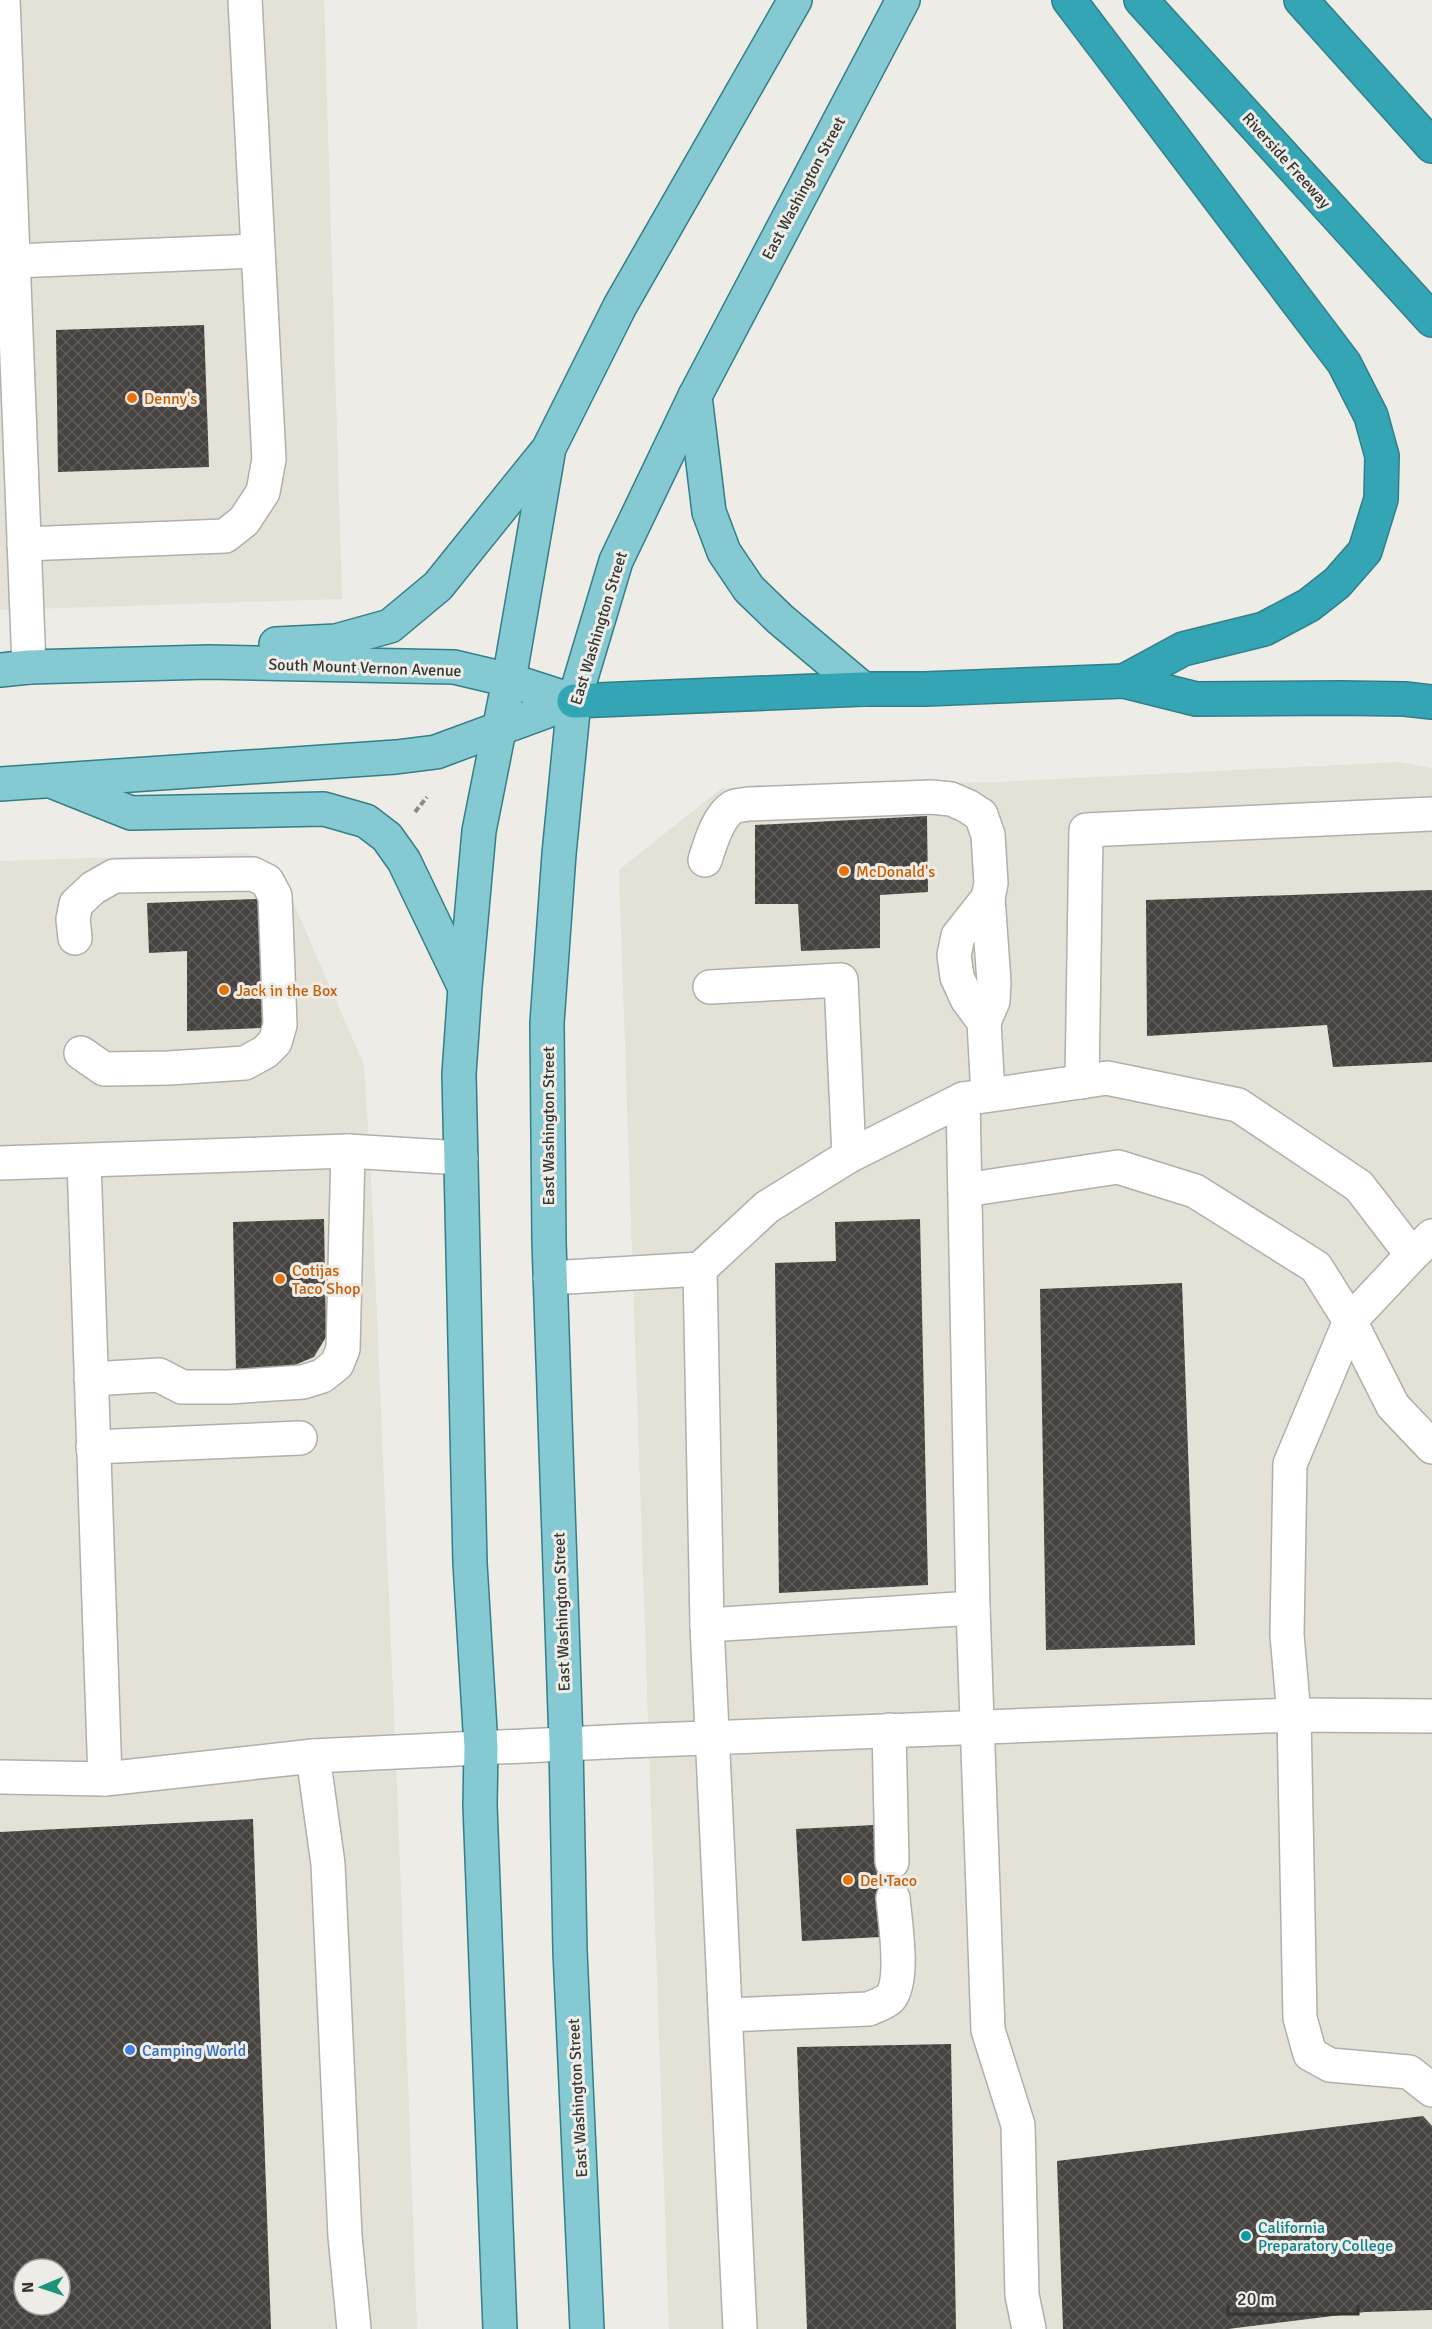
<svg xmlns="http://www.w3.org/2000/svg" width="1432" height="2329" font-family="Signika,sans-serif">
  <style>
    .built { fill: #e4e1d6; fill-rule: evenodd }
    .building { fill: url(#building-cross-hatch); fill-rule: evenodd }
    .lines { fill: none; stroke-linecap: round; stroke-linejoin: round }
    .minor-casing { stroke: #b0afaa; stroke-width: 36 }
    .major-casing { stroke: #347e87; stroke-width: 36 }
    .highway-casing { stroke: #347e87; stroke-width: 36 }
    .path { stroke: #8b8a87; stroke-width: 4; stroke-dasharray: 6 3; stroke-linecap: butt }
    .minor { stroke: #fff; stroke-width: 33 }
    .major { stroke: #85c9d2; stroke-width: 33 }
    .highway { stroke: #33a5b4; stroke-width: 33 }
    .food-dot { fill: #e8710a; stroke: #edece7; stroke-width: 2 }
    .shop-dot { fill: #3f7fe0; stroke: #edece7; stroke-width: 2 }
    .culture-dot { fill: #0f9aa8; stroke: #edece7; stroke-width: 2 }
    .labels { text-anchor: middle; stroke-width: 6; stroke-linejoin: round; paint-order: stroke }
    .street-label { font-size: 16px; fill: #353533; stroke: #edece7 }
    .food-label { font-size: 16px; fill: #c56008; stroke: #edece7; text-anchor: start }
    .shop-label { font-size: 16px; fill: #366cbe; stroke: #edece7; text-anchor: start }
    .culture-label { font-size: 16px; fill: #0d838f; stroke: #edece7; text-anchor: start }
  </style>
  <defs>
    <pattern id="building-cross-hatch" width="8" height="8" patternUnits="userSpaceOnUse" patternTransform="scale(1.5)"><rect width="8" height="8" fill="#45423f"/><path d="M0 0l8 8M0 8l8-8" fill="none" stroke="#5e5c59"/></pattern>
  </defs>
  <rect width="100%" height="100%" fill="#edece7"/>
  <!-- built -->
  <g class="built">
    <path d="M0 0H324L342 599 0 610Z"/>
    <path d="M1399 762 1432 768V2329H669L619 870 722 788 998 782Z"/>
    <path d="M245 853 277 865 364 1065 371 1177 398 1811 417 2329H0V861ZM24 2269H60V2305H24Z"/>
  </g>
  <!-- building -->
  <g class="building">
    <path d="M204 325 209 467 58 472 56 330Z"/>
    <path d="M927 816 928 892 880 895V948L801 951 798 904H755V825Z"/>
    <path d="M1432 890V1062L1333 1067 1327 1025 1147 1036 1146 900Z"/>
    <path d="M259 899 262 1028 187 1031V951L149 953 147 903Z"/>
    <path d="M324 1219 326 1337 314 1357 278 1372H236L233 1222Z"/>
    <path d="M920 1219 928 1585 779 1593 775 1263 836 1261 835 1222Z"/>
    <path d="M1182 1283 1195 1645 1046 1650 1040 1289Z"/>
    <path d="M253 1819 271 2329H0V1832ZM24 2269H60V2305H24Z"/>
    <path d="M874 1825 876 1862H895L897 1898 881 1937 802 1941 796 1829Z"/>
    <path d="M951 2044 956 2329H807L797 2047Z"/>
    <path d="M1423 2116 1432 2126V2310L1365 2312 1228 2329H1063L1057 2161Z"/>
  </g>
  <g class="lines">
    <!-- minor casing -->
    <g class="minor-casing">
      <g id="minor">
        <path d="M3 0 29 667"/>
        <path d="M14 261 258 251"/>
        <path d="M24 544 225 536 244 521 263 492 269 459 245 0"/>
        <path d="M705 860C710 844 718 816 733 807 737 805 744 805 748 804L931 797 951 799 967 806 981 815 988 835 991 883 988 898 958 936 954 955 957 977 967 999 984 1022 988 1095"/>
        <path d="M75 938 73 919 76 904 93 888 114 876 253 874 267 881 275 896 280 1025 275 1042 265 1052 245 1063 169 1068 104 1069 81 1053"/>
        <path d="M984 1022 993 1001 994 982 988 898"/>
        <path d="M1082 1082 1086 830 1432 814"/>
        <path d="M963 1099 973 1608"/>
        <path d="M849 1156 963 1099 1107 1078 1238 1105 1359 1186 1412 1255 1350 1321 1290 1464 1287 1635 1294 1715 1300 2018 1310 2054 1330 2065 1409 2072 1432 2090"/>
        <path d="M84 1161 105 1779"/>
        <path d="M0 1163 348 1151 461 1158"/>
        <path d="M965 1190 1118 1167 1195 1191 1316 1267 1350 1321 1393 1406 1432 1447"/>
        <path d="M1412 1255 1432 1236"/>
        <path d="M700 1269 707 1625"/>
        <path d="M550 1278 700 1269 767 1207 849 1156 841 980 710 987"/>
        <path d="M91 1379 159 1375 182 1387H229L303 1382 322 1376 337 1364 343 1349 348 1151"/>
        <path d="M93 1447 300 1438"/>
        <path d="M889 1730 892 1862"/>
        <path d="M313 1756 328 1864 345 2236 354 2329"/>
        <path d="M0 1777 105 1779 313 1756 627 1741 1294 1715 1432 1716"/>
        <path d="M726 2015 869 2009C875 2006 885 2003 890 1998 905 1980 895 1922 893 1898"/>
        <path d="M740 2329 707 1625 973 1608 988 2030 1018 2125 1022 2295 1029 2329"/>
      </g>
    </g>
    <!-- major casing -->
    <g class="major-casing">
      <g id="major">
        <path d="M695 396 709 512 724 552 749 589 780 619 863 689"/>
        <path d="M276 644 336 641 390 626 438 586 546 452"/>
        <path d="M0 670 29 667 208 662 454 667 509 680 574 701"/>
        <path d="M56 783 131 813 324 809 366 821 387 837 404 861 464 986"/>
        <path d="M0 784 396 757 436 752 574 701"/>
        <path d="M500 2329 480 1805 481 1747 470 1563 459 1074 465 987 479 831 509 680 549 448 620 306 795 0"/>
        <path d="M587 2329 570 1951 566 1743 549 1242 547 1023 559 854 574 701 616 561 695 396 903 0"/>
      </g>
    </g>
    <!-- highway casing -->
    <g class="highway-casing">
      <g id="highway">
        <path d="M1069 0 1344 363 1371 416 1382 456 1381 499 1365 551 1337 583 1309 605 1264 629 1183 649 1124 681"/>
        <path d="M1141 0 1432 320"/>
        <path d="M1301 0 1432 146"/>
        <path d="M574 701 863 689H925L1124 681 1196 699 1341 698 1405 699 1432 702"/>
      </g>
    </g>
    <!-- path -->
    <path class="path" d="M415 812 427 797"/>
    <!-- minor -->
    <use href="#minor" class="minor"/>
    <!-- major -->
    <use href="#major" class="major"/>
    <!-- highway -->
    <use href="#highway" class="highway"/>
  </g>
  <!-- markers -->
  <g class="food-dot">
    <circle cx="132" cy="398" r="6"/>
    <circle cx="844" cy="871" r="6"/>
    <circle cx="224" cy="990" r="6"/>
    <circle cx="280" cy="1279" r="6"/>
    <circle cx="848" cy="1880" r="6"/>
  </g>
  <circle class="shop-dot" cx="130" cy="2050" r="6"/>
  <circle class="culture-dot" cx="1246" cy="2236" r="6"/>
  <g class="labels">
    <!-- street labels -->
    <g class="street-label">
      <text transform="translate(1287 160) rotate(48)" y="6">Riverside Freeway</text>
      <text transform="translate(803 188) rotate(-62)" y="6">East Washington Street</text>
      <text transform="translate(598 628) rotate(-73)" y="6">East Washington Street</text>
      <text transform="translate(365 667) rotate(2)" y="6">South Mount Vernon Avenue</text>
      <text transform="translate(548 1126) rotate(-90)" y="6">East Washington Street</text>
      <text transform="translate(561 1612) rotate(-92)" y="6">East Washington Street</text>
      <text transform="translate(577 2098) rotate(-93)" y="6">East Washington Street</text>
    </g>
    <!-- food labels -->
    <g class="food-label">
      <text x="144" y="404">Denny's</text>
      <text x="856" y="877">McDonald's</text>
      <text x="236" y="996">Jack in the Box</text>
      <text x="292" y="1276">Cotijas<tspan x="292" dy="18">Taco Shop</tspan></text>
      <text x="860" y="1886">Del Taco</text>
    </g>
    <!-- shop labels -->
    <g class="shop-label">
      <text x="142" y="2056">Camping World</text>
    </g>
    <!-- culture labels -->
    <g class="culture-label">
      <text x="1258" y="2233">California<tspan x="1258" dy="18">Preparatory College</tspan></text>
    </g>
  </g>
  <!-- north arrow -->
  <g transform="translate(42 2287) rotate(268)"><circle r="28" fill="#edece7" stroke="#a3a39f" stroke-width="1.5"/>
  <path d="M0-4.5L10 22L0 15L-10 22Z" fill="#1c947a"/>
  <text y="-9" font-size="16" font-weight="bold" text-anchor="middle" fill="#353533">N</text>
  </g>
  <!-- scale -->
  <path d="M1228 2305v9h130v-9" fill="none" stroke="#353533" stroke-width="3"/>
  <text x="1237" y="2305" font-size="18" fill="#353533" stroke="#edece7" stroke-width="4.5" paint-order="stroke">20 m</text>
</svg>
